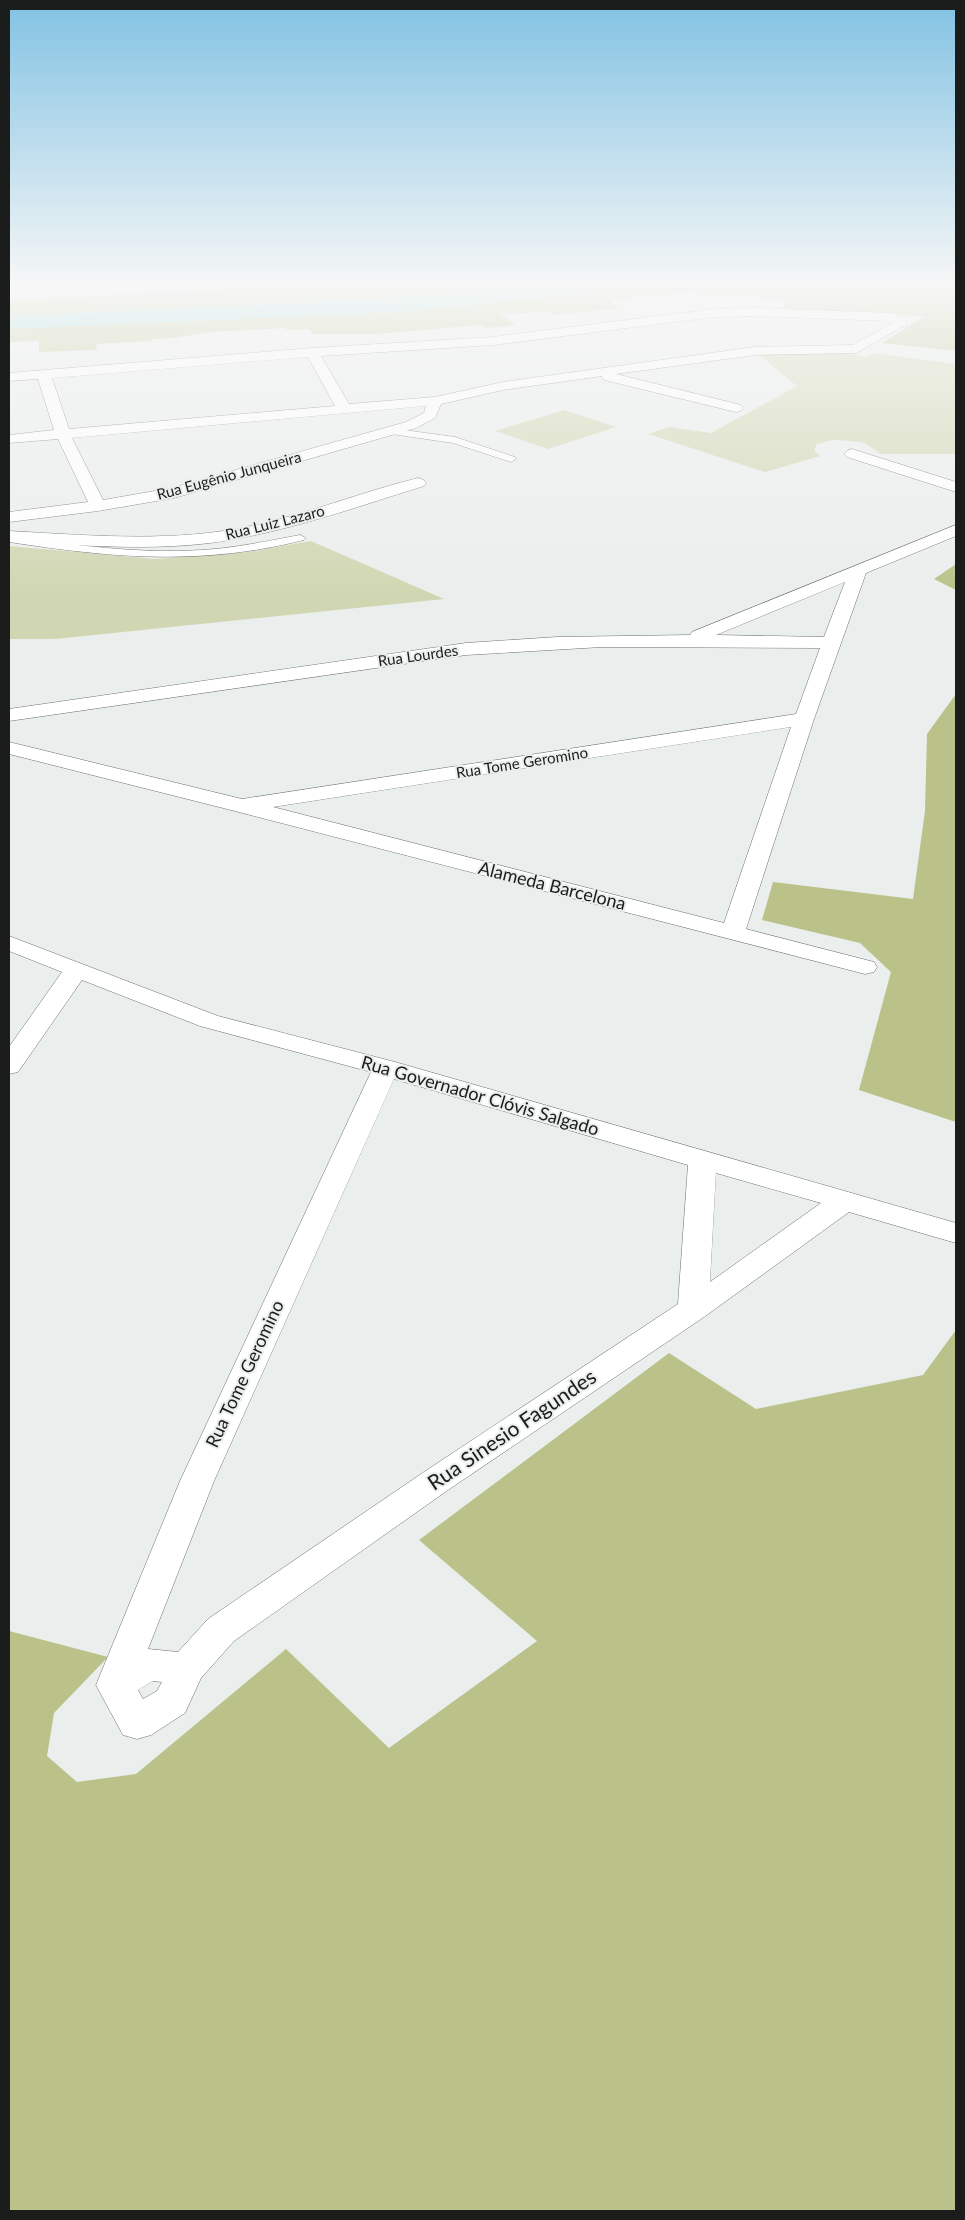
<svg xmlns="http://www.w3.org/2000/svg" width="965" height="2220" font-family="Lato,sans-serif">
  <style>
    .green { fill: #d1d6b2 }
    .forest { fill: #bac289 }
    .water { fill: #89d7db }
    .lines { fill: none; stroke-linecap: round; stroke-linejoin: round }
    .service-casing { stroke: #6c706d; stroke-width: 1 }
    .minor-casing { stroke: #6c706d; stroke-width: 1 }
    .path { stroke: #8e9190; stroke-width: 1; stroke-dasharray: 0.5 2; stroke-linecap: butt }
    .service { fill: #fff; fill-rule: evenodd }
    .minor { fill: #fff; fill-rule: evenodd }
    .labels { text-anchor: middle; stroke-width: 4; stroke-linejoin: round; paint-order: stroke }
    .far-street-label { font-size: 15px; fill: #1b1d1c; stroke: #eaeeec }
    .street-label { font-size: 18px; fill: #1b1d1c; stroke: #eaeeec }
    .near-street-label { font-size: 21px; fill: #1b1d1c; stroke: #eaeeec }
  </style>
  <rect width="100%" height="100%" fill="#eaeeec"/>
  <!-- green -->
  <g class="green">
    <path d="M841 353 868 357 874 353 956 364V454H881L865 443 850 441 832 440 817 444 814 450 820 456 765 472 648 434 669 427 711 433 797 386 758 354Z"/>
    <path d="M564 410 616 427 548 449 495 431Z"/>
    <path d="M311 541 444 599 55 639H9V546L155 559 248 552Z"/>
  </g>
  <!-- forest -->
  <g class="forest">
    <path d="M299 282H556L505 291 316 302 9 316V301L268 286Z"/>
    <path d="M635 282H956V351L882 343 925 316 785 310 783 298 705 296 696 291 608 300 619 308 555 315 548 312 500 314 515 325 486 328 481 325 376 334H313L309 329 287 330 285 328 210 332 174 338 152 339 151 341 97 344 96 350 39 352V341L9 342V329L29 326 397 312 558 296Z"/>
    <path d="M956 564V590L934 579Z"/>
    <path d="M956 694V1122L859 1090 891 972 860 943 762 920 773 882 913 899 925 811 927 734Z"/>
    <path d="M956 1330V2211H9V1631L108 1657 54 1713 47 1756 77 1782 136 1774 286 1649 389 1748 537 1641 419 1540 669 1353 756 1409 923 1375Z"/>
  </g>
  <!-- water -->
  <path class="water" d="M556 282H635L558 296 397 312 9 329V316L316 302 505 291Z"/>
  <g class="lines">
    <!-- service casing -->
    <g class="service-casing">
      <g id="service">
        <path d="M389 428 455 437 515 457 516 459 511 462 453 443 385 433V429Z"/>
        <path d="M300 535 306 538 304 540C200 566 114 558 9 542V536C73 545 138 554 202 550 235 548 268 541 300 535Z"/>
      </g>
    </g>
    <!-- minor casing -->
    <g class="minor-casing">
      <g id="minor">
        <path d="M758 308 891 313 905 318 907 324 856 353 755 355 616 374 741 405 743 408 741 411 736 412 604 380 602 376 503 390 441 404 435 418 416 428 174 498 98 511 9 522V512L88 502 58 439 9 443V435L54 430 38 379 9 381V373L312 348 493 337 714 309ZM758 316 889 321 893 323 853 345 755 347 503 382 435 397 349 404 321 356 493 345 714 317ZM308 357 335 406 69 429 52 378ZM426 406 424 413 406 422 172 488 103 500 72 438Z"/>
        <path d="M852 449 956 482V492L847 457 844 454 847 451Z"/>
        <path d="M418 478 424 480 426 483 424 486C353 508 284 533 210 543 144 551 75 545 9 541V531C84 535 161 542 236 529 298 518 357 493 418 478Z"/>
        <path d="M956 525V536L866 573 814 719 746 929 874 962 877 967 874 972 865 974 231 810 9 754V742L242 799 796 714 820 648 602 647 466 655 9 721V709L466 643 557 637 690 635 692 632ZM845 582 824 637 716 635ZM791 727 724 923 273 807Z"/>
        <path d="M9 936 218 1016 395 1062 956 1223V1243L849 1212 704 1317 448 1490 234 1641 201 1678 185 1713 151 1735 137 1739 123 1735 96 1685 180 1481 371 1072 200 1026 82 980 18 1072 9 1074V1047L62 972 9 951ZM394 1079 688 1165 678 1304 424 1472 208 1619 178 1652 148 1649 214 1481ZM716 1173 821 1203 710 1282ZM153 1681 162 1682 157 1691 143 1699 138 1690Z"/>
      </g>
    </g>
    <!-- path -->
    <path class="path" d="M888 357 956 366"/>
    <!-- service -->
    <use href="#service" class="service"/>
    <!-- minor -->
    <use href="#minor" class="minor"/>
  </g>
  <!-- sky -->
  <linearGradient id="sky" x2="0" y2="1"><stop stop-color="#82c2e3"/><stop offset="0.48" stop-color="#f6f7f6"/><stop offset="1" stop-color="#f6f7f6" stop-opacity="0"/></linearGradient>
  <rect width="965" height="593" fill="url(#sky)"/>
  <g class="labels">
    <!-- far-street labels -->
    <g class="far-street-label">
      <text transform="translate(229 476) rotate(-15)" y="5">Rua Eugênio Junqueira</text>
      <text transform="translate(275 523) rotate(-14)" y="5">Rua Luiz Lazaro</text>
      <text transform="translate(418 656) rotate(-8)" y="5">Rua Lourdes</text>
      <text transform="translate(522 763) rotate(-9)" y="5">Rua Tome Geromino</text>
    </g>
    <!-- street labels -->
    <g class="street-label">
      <text transform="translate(552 886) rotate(14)" y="6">Alameda Barcelona</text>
      <text transform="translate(480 1096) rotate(16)" y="6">Rua Governador Clóvis Salgado</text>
      <text transform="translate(245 1374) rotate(-65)" y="6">Rua Tome Geromino</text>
    </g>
    <!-- near-street labels -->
    <g class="near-street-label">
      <text transform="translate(512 1430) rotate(-34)" y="7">Rua Sinesio Fagundes</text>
    </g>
  </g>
  <!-- border -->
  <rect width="965" height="2220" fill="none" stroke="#1b1d1c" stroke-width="20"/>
</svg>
